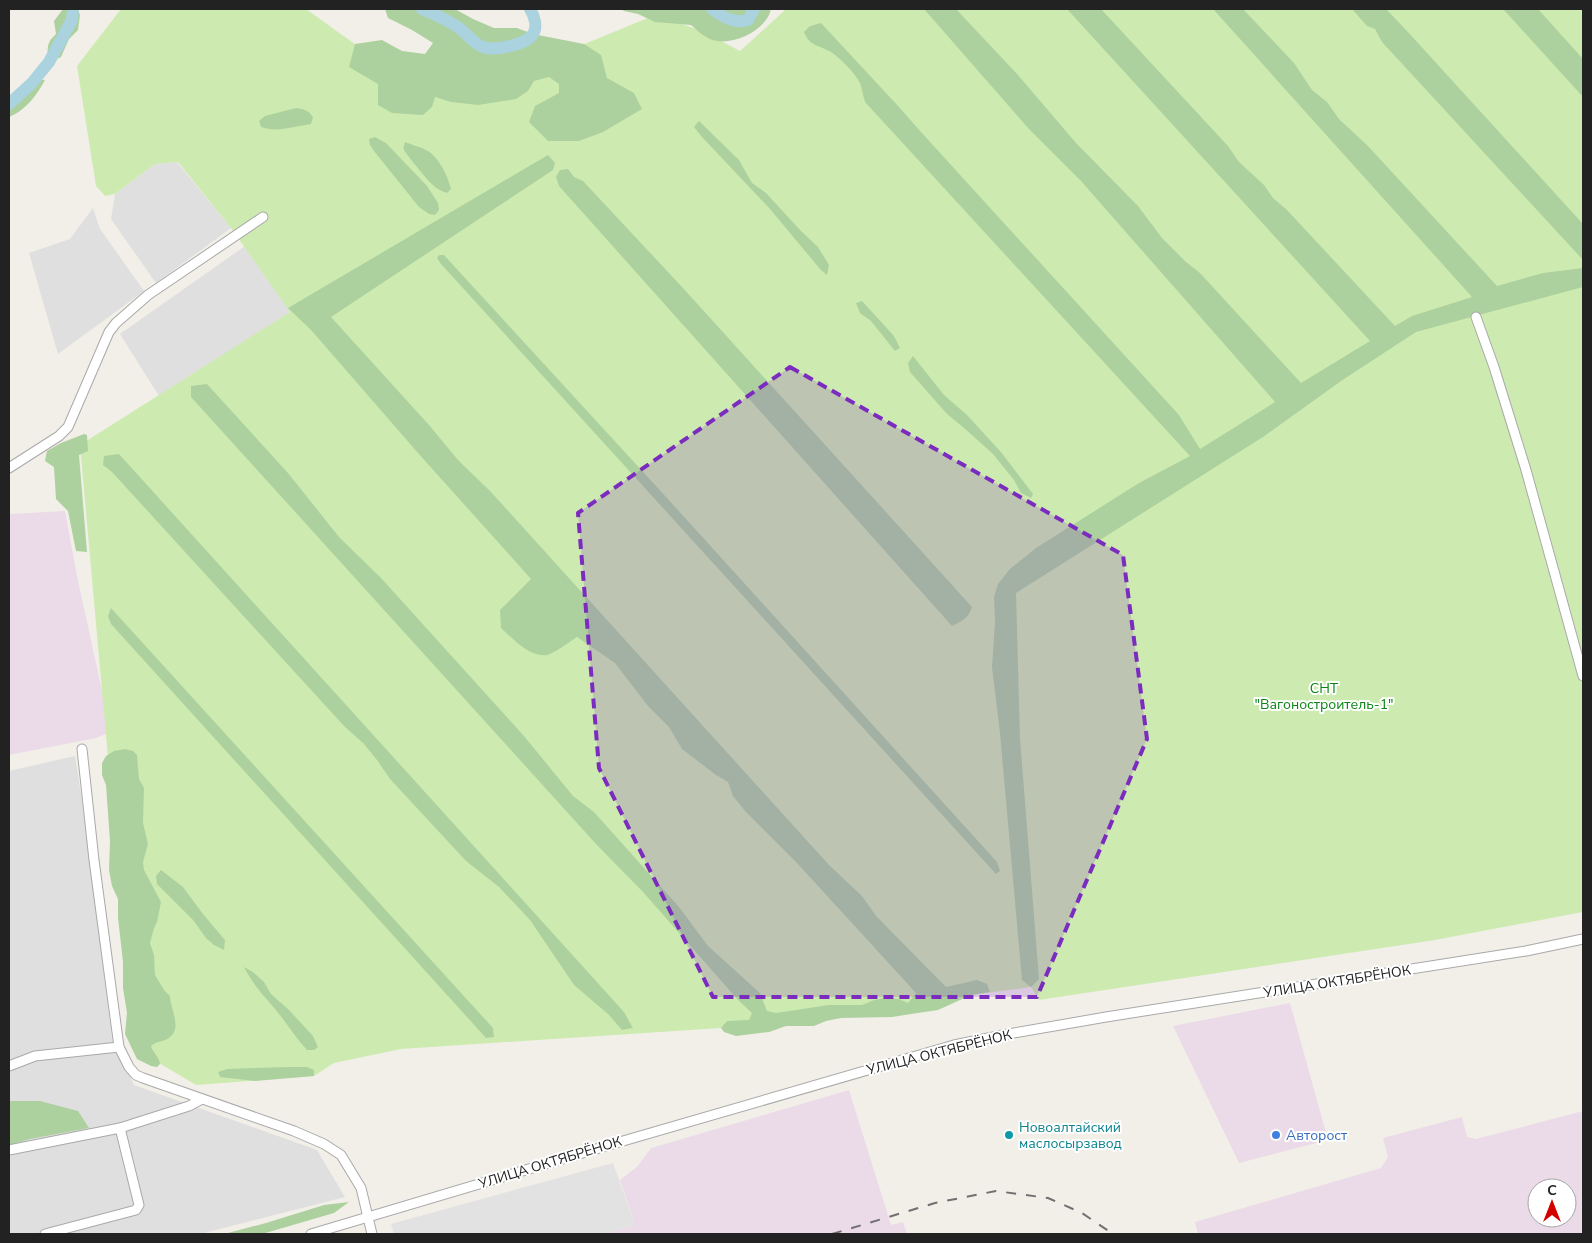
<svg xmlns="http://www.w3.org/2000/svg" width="1592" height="1243" font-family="'Nunito Sans',sans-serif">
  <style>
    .residential { fill: #e0dfdf }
    .industrial { fill: #ebdbe8; fill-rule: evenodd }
    .grass { fill: #cdebb0 }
    .forest { fill: #add19e }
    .parking { fill: #e2e2e2 }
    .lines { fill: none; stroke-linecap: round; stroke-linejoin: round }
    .river { stroke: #aad3df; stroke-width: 12 }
    .minor-casing { stroke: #a9a9a9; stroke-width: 11 }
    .minor { stroke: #fff; stroke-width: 9 }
    .rail { stroke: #707070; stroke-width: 2; stroke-dasharray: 10 10; stroke-linecap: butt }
    .marked { fill: #7b2cbf; fill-opacity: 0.2; stroke: #7b2cbf; stroke-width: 4; stroke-dasharray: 10 6; stroke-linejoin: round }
    .culture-dot { fill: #0f9aa8; stroke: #fff; stroke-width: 2 }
    .shop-dot { fill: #3f7fe0; stroke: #fff; stroke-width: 2 }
    .labels { text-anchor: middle; stroke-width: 4; stroke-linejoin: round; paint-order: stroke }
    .park-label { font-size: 14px; fill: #0c8416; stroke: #fff }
    .street-label { font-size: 14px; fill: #222; stroke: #fff }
    .culture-label { font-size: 14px; fill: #0d838f; stroke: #fff; text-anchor: start }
    .shop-label { font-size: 14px; fill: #366cbe; stroke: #fff; text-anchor: start }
  </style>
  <rect width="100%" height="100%" fill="#f2efe9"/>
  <!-- residential -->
  <g class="residential">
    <path d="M177 162 231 228 156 283 111 219 115 194 155 164Z"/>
    <path d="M93 208 100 229 144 291 58 354 29 253 70 239Z"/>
    <path d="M245 246 291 312 159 396 120 334Z"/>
    <path d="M75 756 86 826 112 1039 134 1085 317 1150 345 1197 200 1234H9V771Z"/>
  </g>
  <!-- industrial -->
  <g class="industrial">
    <path d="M65 511 77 576 111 732 96 738 9 755V514Z"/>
    <path d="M1290 1003 1328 1140 1239 1163 1173 1026Z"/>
    <path d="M849 1090 891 1225 903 1222 907 1234H603L635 1225 620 1180 637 1167 651 1148Z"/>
    <path d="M1583 1111V1234H1198L1195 1222 1381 1168 1388 1157 1383 1138 1462 1117 1467 1137 1476 1139ZM1537 1188H1567V1218H1537Z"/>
  </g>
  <!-- grass -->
  <path class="grass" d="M121 9H306L377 60 519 71 655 15 702 31 740 51 784 11V9H1583V912L1435 940 1039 1000 1031 987 721 1028 401 1049 334 1063 314 1076 196 1085 134 1048 80 445 290 312 231 228 178 162 155 164 115 194 105 196 96 186 77 66Z"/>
  <!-- forest -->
  <g class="forest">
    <path d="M63 9H78L80 15 78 30 69 39 61 57 55 60 48 58C47 47 47 42 56 34L54 21Z"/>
    <path d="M385 9H455L473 19 494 28H517L533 34 584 44 601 55 607 78 634 93 642 109 603 132 579 141H548L529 122 535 106 559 93V84L549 77 534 81 528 91 516 99 478 105 451 102 435 97 432 107 423 115 392 113 378 105V84L349 67 355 44 382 40 402 51 425 54 433 43 412 30 388 18Z"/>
    <path d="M621 9H771C767 29 737 44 717 41 707 40 698 31 691 25L655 22 638 14 624 11Z"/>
    <path d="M924 9H956L1018 75 1076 143 1138 206 1162 238 1185 261 1200 273 1301 383 1370 341 1067 9H1101L1228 146 1239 162 1264 185 1273 198 1287 210 1395 326 1412 316 1472 297 1213 9H1243L1294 63 1312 90 1327 102 1339 119 1368 146 1497 286 1543 273 1583 268V287L1416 332 1341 381 1263 437 1016 593 1020 739 1039 979 1031 987 1022 980 1000 733 992 667 995 623 994 597 998 584 1010 569 1036 548 1139 483 1190 456 865 102C863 96 862 89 860 83 856 74 839 57 831 52 819 45 809 46 804 32L810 26 821 23 899 107 921 132 1179 415 1200 449 1275 402 1081 181 1029 129Z"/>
    <path d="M1352 9H1386L1407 31 1583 224V260L1382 42 1375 29 1367 26Z"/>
    <path d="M1503 9H1538L1583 59V97Z"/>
    <path d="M37 79 45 80C37 95 25 111 9 117V101C14 97 20 96 25 93 30 88 32 83 37 79Z"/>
    <path d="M296 108C304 109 308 110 313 117L311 124C295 126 276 133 261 127L259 121 265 116Z"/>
    <path d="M699 121 739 160 752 183 766 193 801 231 818 247 829 265 827 275 820 269 770 209 702 137 694 127Z"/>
    <path d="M375 137 386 143 427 186 438 203 439 210 435 215 429 214 419 207 374 151 370 145 369 139Z"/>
    <path d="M405 142C412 145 421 147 428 151 439 158 448 176 451 189L447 193C441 191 437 189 433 185 429 182 405 153 404 150 403 146 404 146 405 142Z"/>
    <path d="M548 155 555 163 553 170 331 317 429 425 458 460 491 492 829 865 862 896 876 916 946 987 977 980 987 984 990 992 971 995 938 1010 911 1014 892 1017 841 1018 826 1021 814 1026H786L769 1032 736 1036 724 1032 721 1028 727 1021 749 1020 752 1013 739 1001 643 892 596 844 191 397V386L207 384 288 473 339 537 381 578 524 736 573 796 594 812 679 907 708 946 760 993 767 1011 776 1013 829 1005H862L874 1000 885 998 899 999 908 1003 916 993 797 863 746 812 733 796 728 782 716 775 682 749 669 727 648 706 615 663 577 637C571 641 553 654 547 655 530 658 512 638 501 628L500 610 531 579 418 453 311 330 288 308Z"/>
    <path d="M568 169 574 177 583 181 683 288 972 607C969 618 962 621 952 626L559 186 556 177 560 170Z"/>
    <path d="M439 255H444L667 498 997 862 1000 871 996 874 441 264 437 258Z"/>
    <path d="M862 301 894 336 900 348 895 351 871 321 860 313 856 303Z"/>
    <path d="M913 356 944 395 967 415 1001 452 1033 494 1031 498 1021 493 1014 480 993 454 964 428 947 414 910 372 908 363Z"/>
    <path d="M84 434 87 435 88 451 79 455 87 552 76 551 68 511 56 499 54 467 45 461 47 451 61 443Z"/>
    <path d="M119 454 624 1012 633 1028 622 1030 608 1014 574 985 530 920 499 887 466 861 390 779 377 760 364 744 344 726 112 472 103 465 104 456Z"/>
    <path d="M111 608 493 1028 494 1037 486 1038 111 624 108 616Z"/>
    <path d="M125 749 133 751 137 755 139 779 144 788 143 823 148 844 143 862 144 870 161 902 157 922 154 928 150 943 154 955 155 975 164 990 170 996C170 1009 183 1028 169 1038 163 1042 156 1041 151 1046 153 1053 159 1056 160 1064L157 1067 151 1066 137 1059 125 1034 127 1013 123 988V962L118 918V899L112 886 109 870 110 841 106 785 102 775V763L106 756 114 751Z"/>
    <path d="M161 870 183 887 203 914 225 940 224 950 214 945 206 938 193 920 157 884 156 876Z"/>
    <path d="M244 967 253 972 264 982 271 994 289 1010 313 1036 318 1047 314 1050H307C295 1037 286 1022 275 1009 263 995 252 983 244 967Z"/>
    <path d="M287 1067H307L314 1070V1076L255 1081 220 1077 218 1072 227 1069Z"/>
    <path d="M9 1101H40L78 1111 89 1128 30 1139 9 1145Z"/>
    <path d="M349 1202 334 1213 262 1234H224L266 1223 324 1205Z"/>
  </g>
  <!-- parking -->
  <path class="parking" d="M613 1163 635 1225 603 1234H394L391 1224Z"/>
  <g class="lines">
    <!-- river -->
    <g class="river">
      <path d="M422 9C434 14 448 20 459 28 468 34 473 44 483 47 494 51 526 45 533 34 538 27 534 15 530 9"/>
      <path d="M712 9C723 17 734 24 748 20L754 9"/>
      <path d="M9 104 32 83 49 62 72 20 73 9"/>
    </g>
    <!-- minor casing -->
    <g class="minor-casing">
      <g id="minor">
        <path d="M1476 317 1494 367 1526 470 1583 676"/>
        <path d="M9 468 59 436 68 427 109 332 116 323 148 295 263 217"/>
        <path d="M82 749 94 860 119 1047 129 1067 136 1075 143 1078 294 1131 324 1144 341 1155 361 1188 372 1234"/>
        <path d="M9 1066 35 1056 119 1047"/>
        <path d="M9 1150 120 1128 189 1106 202 1099"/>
        <path d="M45 1234 136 1210 139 1205 120 1128"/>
        <path d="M311 1234 623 1141 954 1045 1008 1034 1106 1017 1526 951 1583 939"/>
      </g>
    </g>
    <!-- minor -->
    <use href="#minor" class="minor"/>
    <!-- rail -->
    <path class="rail" d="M832 1234 935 1203 996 1191 1048 1198 1082 1213 1113 1234"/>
  </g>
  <!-- marked area -->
  <path class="marked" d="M790 367 1123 555 1147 739 1037 997H713L599 768 578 513Z"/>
  <!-- markers -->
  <circle class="culture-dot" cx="1009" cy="1135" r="5"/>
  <circle class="shop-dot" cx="1276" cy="1135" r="5"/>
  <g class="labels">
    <!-- park labels -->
    <g class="park-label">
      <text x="1324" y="693">СНТ<tspan x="1324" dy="16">"Вагоностроитель-1"</tspan></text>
    </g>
    <!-- street labels -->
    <g class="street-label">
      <text transform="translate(1337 981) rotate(-9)" y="5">УЛИЦА ОКТЯБРЁНОК</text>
      <text transform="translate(939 1052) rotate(-14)" y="5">УЛИЦА ОКТЯБРЁНОК</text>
      <text transform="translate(550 1162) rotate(-17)" y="5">УЛИЦА ОКТЯБРЁНОК</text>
    </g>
    <!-- culture labels -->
    <g class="culture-label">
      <text x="1019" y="1132">Новоалтайский<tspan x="1019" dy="16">маслосырзавод</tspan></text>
    </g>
    <!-- shop labels -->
    <g class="shop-label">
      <text x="1286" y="1140">Авторост</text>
    </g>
  </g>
  <!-- border -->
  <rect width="1592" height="1243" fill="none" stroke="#222222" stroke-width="20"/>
  <!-- north arrow -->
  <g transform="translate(1552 1203)"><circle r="24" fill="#ffffff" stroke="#a7a7a7"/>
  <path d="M0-4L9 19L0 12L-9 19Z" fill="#d40000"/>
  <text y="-8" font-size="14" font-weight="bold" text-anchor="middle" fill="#222222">С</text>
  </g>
</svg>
